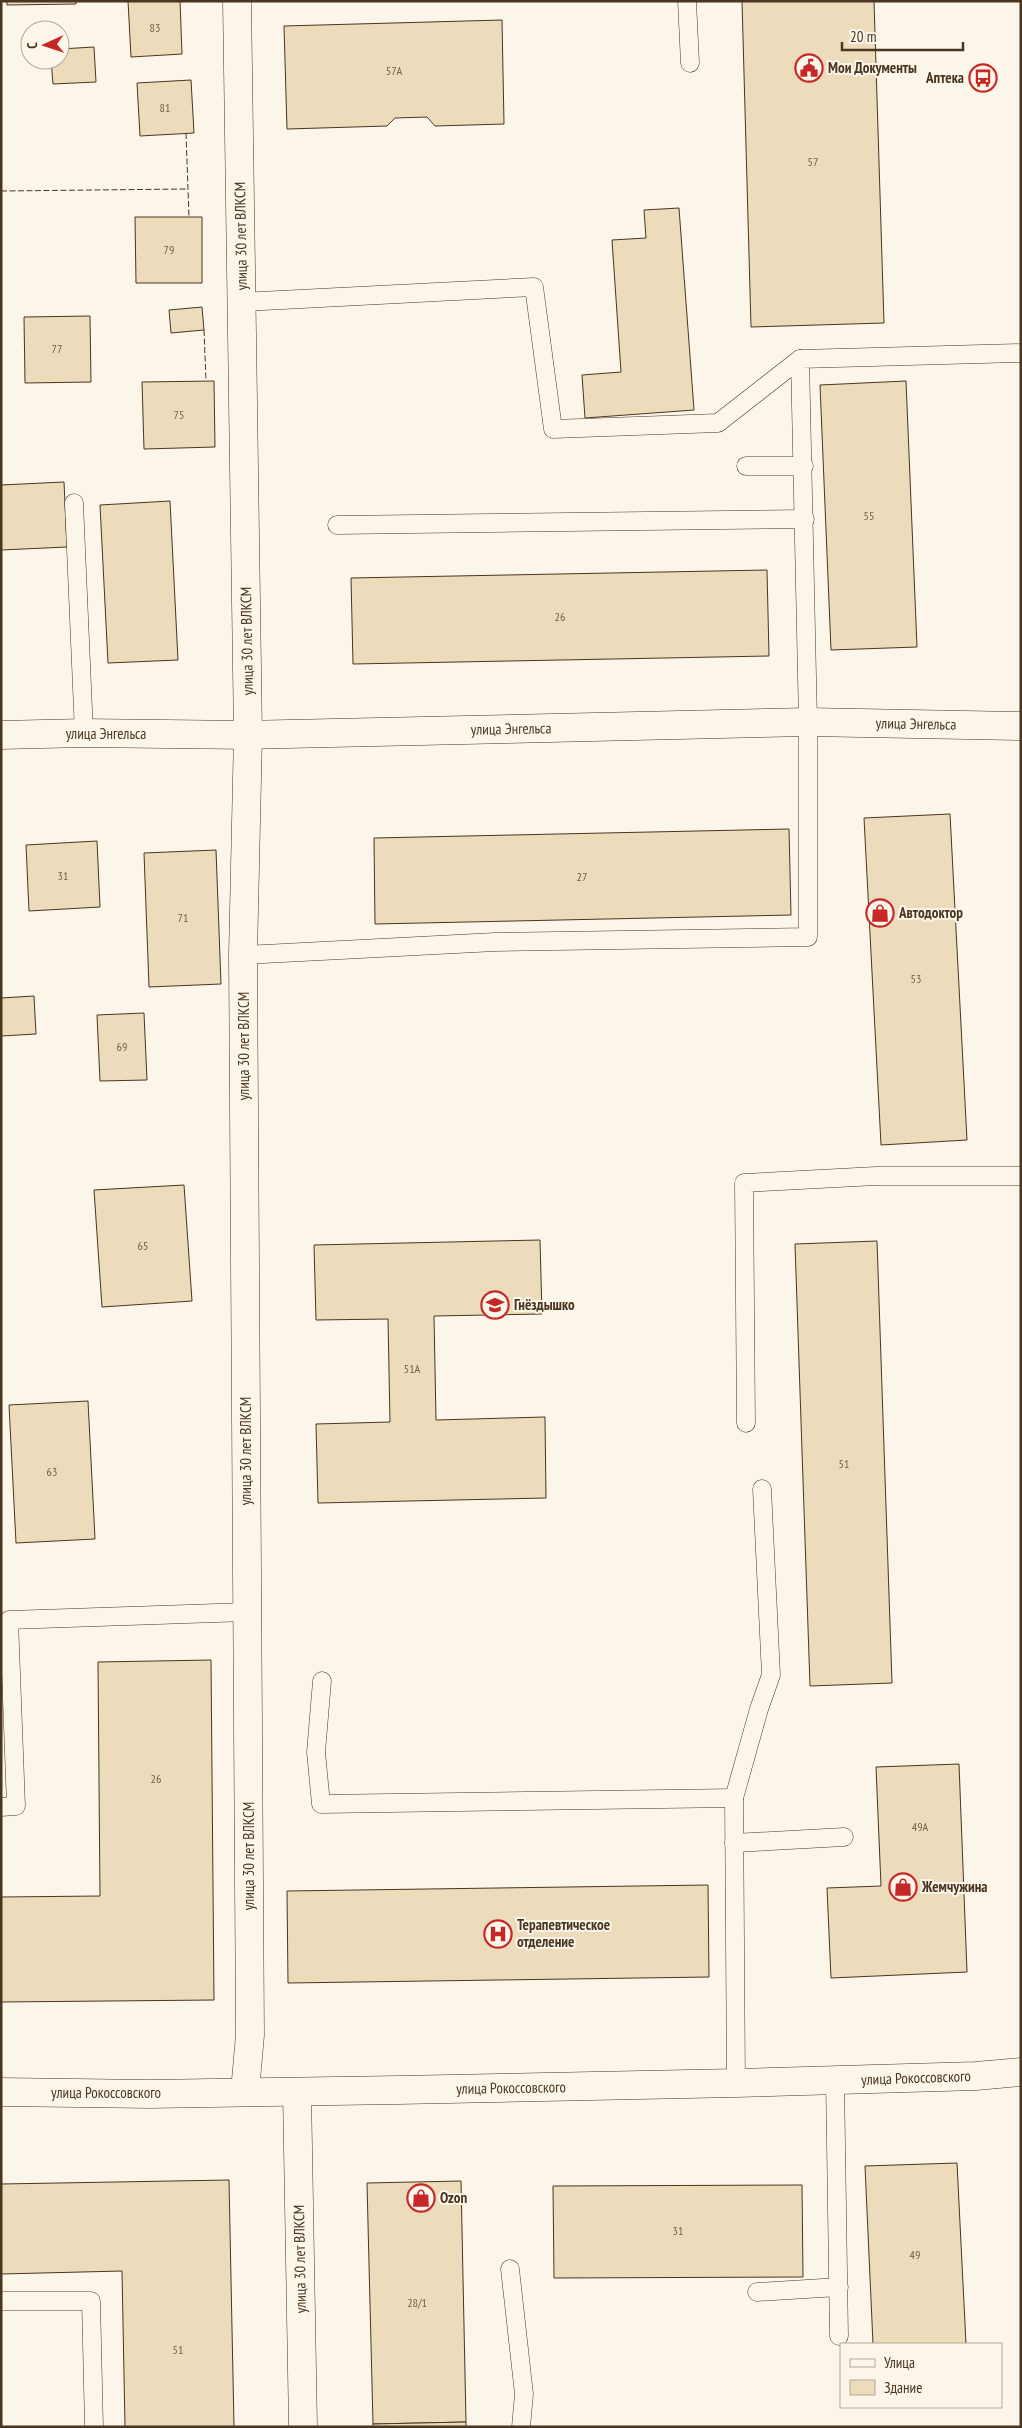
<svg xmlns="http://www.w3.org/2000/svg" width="1022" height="2428" font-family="'PT Sans Narrow',sans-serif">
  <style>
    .building { fill: #ecdcbc; stroke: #4a3520 }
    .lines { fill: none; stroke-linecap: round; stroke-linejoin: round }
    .lane-casing { stroke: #4a3520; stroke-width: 19 }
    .street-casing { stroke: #4a3520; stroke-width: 29 }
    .secondary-casing { stroke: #4a3520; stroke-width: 29 }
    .lane { stroke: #fbf6e9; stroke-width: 18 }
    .street { stroke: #fbf6e9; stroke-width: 28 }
    .secondary { stroke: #fbf6e9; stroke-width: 28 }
    .fence { stroke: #4a3520; stroke-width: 1; stroke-dasharray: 6 2.5; stroke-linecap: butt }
    .labels { text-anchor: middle; stroke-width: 4; stroke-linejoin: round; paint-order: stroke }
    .number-label { font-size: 12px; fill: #725f47 }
    .poi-label { font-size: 15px; font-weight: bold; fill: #4a3520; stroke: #fbf6e9; text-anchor: start }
    .street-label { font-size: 15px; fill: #4a3520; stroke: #fbf6e9 }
  </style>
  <rect width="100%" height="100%" fill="#fbf6e9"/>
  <!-- building -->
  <g class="building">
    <path d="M7 1H76V4L7 5Z"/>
    <path d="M128 1H180L182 54 131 57Z"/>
    <path d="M742 1H874L884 323 751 327Z"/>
    <path d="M502 20 504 124 435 126 427 117 395 118 387 126 287 129 284 26Z"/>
    <path d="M94 47 96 82 53 84 51 60H60V49Z"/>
    <path d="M191 80 194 133 140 136 137 83Z"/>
    <path d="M679 208 694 410 585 418 582 375 621 372 612 240 646 238 644 210Z"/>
    <path d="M135 217H202V283H136Z"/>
    <path d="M202 307 204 330 171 333 169 310Z"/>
    <path d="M90 316 91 382 25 383 24 317Z"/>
    <path d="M214 381 215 447 144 449 142 382Z"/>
    <path d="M906 381 917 647 831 650 820 385Z"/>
    <path d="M64 482 67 547 1 550V485Z"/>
    <path d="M170 501 178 660 108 663 100 505Z"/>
    <path d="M767 570 769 656 353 664 351 578Z"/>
    <path d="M950 814 967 1140 881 1145 864 818Z"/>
    <path d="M789 829 791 915 375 924 374 838Z"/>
    <path d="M97 841 100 907 29 911 26 845Z"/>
    <path d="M216 850 221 984 149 987 144 853Z"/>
    <path d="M34 996 36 1034 1 1036V998Z"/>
    <path d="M144 1013 147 1080 100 1081 97 1015Z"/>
    <path d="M184 1185 192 1301 102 1307 94 1190Z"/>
    <path d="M540 1240 542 1314 434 1316 436 1420 545 1417 546 1498 318 1503 316 1424 390 1422 388 1319 316 1320 314 1245Z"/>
    <path d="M877 1241 892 1683 810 1686 795 1244Z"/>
    <path d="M88 1401 95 1539 16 1543 9 1405Z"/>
    <path d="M211 1660 214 2000 1 2002V1897L100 1896 98 1662Z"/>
    <path d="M959 1764 967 1972 831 1978 827 1888 881 1886 876 1767Z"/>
    <path d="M708 1885 709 1977 288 1983 287 1891Z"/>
    <path d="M957 2163 966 2344H873L865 2166Z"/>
    <path d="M229 2180 234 2427H125L122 2271 1 2274V2184Z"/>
    <path d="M461 2181 466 2422 373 2424 367 2183Z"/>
    <path d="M802 2185 803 2277 554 2278 553 2186Z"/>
    <path d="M466 2422V2427H373V2424Z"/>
  </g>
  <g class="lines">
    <!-- lane casing -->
    <g class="lane-casing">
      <g id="lane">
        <path d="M687 1 690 63"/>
        <path d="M242 302 534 287 553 429 718 423 800 359"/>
        <path d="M746 466H804"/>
        <path d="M74 503 84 733"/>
        <path d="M337 525 805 519"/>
        <path d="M243 955 495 942 808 937V722L800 359 1021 353"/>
        <path d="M746 1423 744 1183 876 1176H1021"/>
        <path d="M322 1681 316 1752 321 1804 734 1798 736 2083"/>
        <path d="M734 1798 759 1709 771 1675 762 1489"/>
        <path d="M1 1807 16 1806 9 1620 247 1612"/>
        <path d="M734 1843 844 1837"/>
        <path d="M835 2080 839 2336"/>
        <path d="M510 2269 524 2394 521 2427"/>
        <path d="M757 2292 839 2287"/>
        <path d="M1 2301H91L94 2427"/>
      </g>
    </g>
    <!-- street casing -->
    <g class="street-casing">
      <g id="street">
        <path d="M237 1 248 735 243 955 250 2035 245 2091"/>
        <path d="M1 735 84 733 248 735 808 722 1021 726"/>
        <path d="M297 2092 303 2427"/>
      </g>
    </g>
    <!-- secondary casing -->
    <g class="secondary-casing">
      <path id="secondary" d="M1 2092 150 2094 399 2090 736 2083 976 2076 1021 2072"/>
    </g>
    <!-- lane -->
    <use href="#lane" class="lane"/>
    <!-- street -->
    <use href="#street" class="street"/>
    <!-- secondary -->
    <use href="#secondary" class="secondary"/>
    <!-- fence -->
    <g class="fence">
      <path d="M186 133 189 217"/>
      <path d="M1 191 187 189"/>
      <path d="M204 330 206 381"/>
    </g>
  </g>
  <!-- icons -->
  <defs>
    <g id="civic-ring" transform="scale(1.4375)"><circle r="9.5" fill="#fbf6e9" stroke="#c62828" stroke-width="1.5"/><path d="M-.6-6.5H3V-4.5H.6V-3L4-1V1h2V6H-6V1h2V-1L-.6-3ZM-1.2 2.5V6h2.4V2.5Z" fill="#c62828"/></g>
    <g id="bus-ring" transform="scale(1.4375)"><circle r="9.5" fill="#fbf6e9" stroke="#c62828" stroke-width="1.5"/><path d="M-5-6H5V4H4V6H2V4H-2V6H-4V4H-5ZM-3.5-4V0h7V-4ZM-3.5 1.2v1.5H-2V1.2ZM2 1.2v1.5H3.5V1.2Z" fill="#c62828"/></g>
    <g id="shop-ring" transform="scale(1.4375)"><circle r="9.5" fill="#fbf6e9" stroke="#c62828" stroke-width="1.5"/><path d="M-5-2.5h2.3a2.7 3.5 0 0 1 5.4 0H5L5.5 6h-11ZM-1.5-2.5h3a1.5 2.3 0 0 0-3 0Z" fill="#c62828"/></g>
    <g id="school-ring" transform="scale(1.4375)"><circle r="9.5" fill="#fbf6e9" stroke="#c62828" stroke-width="1.5"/><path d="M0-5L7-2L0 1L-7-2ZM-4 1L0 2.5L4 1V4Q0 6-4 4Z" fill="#c62828"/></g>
    <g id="hospital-ring" transform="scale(1.4375)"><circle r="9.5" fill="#fbf6e9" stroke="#c62828" stroke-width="1.5"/><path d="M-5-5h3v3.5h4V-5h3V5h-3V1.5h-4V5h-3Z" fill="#c62828"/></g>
  </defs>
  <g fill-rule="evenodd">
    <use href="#civic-ring" x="809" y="68"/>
    <use href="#bus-ring" x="983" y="78"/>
    <use href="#shop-ring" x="880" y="913"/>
    <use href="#school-ring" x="495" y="1305"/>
    <use href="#shop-ring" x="903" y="1887"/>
    <use href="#hospital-ring" x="498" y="1934"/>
    <use href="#shop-ring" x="421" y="2198"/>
  </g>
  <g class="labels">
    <!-- number labels -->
    <g class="number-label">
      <text x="155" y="32">83</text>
      <text x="394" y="75">57А</text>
      <text x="165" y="112">81</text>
      <text x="813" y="166">57</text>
      <text x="169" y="254">79</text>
      <text x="57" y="353">77</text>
      <text x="179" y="419">75</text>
      <text x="869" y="520">55</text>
      <text x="560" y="621">26</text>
      <text x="63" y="880">31</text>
      <text x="582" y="881">27</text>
      <text x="183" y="922">71</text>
      <text x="916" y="983">53</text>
      <text x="122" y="1051">69</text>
      <text x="143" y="1250">65</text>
      <text x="412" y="1373">51А</text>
      <text x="844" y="1468">51</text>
      <text x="52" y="1476">63</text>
      <text x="156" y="1783">26</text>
      <text x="920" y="1831">49А</text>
      <text x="678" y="2235">31</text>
      <text x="915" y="2259">49</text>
      <text x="417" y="2307">28/1</text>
      <text x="178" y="2354">51</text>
    </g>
    <!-- poi labels -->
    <g class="poi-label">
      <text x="828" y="73">Мои Документы</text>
      <text x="964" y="83" text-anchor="end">Аптека</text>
      <text x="899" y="918">Автодоктор</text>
      <text x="514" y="1310">Гнёздышко</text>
      <text x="922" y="1892">Жемчужина</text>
      <text x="517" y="1930">Терапевтическое<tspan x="517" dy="17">отделение</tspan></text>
      <text x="440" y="2203">Ozon</text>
    </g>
    <!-- street labels -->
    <g class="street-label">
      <text transform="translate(241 236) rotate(-91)" y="5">улица 30 лет ВЛКСМ</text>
      <text transform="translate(247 641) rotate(-91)" y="5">улица 30 лет ВЛКСМ</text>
      <text transform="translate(916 724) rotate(1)" y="5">улица Энгельса</text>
      <text transform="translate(511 729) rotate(-1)" y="5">улица Энгельса</text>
      <text x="106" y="739">улица Энгельса</text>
      <text transform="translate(244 1046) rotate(-90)" y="5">улица 30 лет ВЛКСМ</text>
      <text transform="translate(246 1451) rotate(-90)" y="5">улица 30 лет ВЛКСМ</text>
      <text transform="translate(249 1856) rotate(-90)" y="5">улица 30 лет ВЛКСМ</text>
      <text transform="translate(916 2078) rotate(-2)" y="5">улица Рокоссовского</text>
      <text transform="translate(511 2088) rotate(-1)" y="5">улица Рокоссовского</text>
      <text x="106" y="2098">улица Рокоссовского</text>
      <text transform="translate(300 2259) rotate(-91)" y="5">улица 30 лет ВЛКСМ</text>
    </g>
  </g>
  <!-- border -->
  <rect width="1022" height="2428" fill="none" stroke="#4a3520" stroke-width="5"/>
  <!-- legend -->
  <rect x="840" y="2343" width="162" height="65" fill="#fbf6e9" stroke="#b4a999"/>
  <rect x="850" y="2359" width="25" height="8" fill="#fbf6e9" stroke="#b4a999"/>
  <text x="884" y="2368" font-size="15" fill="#4a3520">Улица</text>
  <rect x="850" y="2380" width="25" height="15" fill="#ecdcbc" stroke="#b4a999"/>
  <text x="884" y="2393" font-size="15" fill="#4a3520">Здание</text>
  <!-- north arrow -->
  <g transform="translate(45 45) rotate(267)"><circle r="24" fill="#fbf6e9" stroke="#b4a999"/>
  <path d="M0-4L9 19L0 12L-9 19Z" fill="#c62828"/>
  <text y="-8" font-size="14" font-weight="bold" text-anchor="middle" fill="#4a3520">С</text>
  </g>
  <!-- scale -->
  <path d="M842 42v8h121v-8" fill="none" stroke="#4a3520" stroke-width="2.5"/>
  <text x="850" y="42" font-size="15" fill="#4a3520" stroke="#fbf6e9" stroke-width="4" paint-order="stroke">20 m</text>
</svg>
